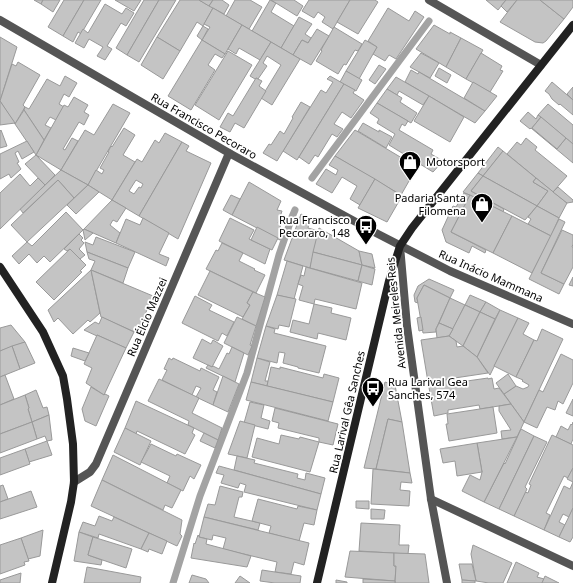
<svg xmlns="http://www.w3.org/2000/svg" width="573" height="583" font-family="'Noto Sans',sans-serif">
  <style>
    .lines { fill: none; stroke-linecap: round; stroke-linejoin: round }
    .stream { stroke: #a3a3a3; stroke-width: 7 }
    .building { fill: #c4c4c4; stroke: #999; fill-rule: evenodd }
    .street { stroke: #555; stroke-width: 8 }
    .secondary { stroke: #222; stroke-width: 8 }
    .labels { text-anchor: middle; stroke-width: 3.5; stroke-linejoin: round; paint-order: stroke }
    .street-label { font-size: 11px; fill: #000; stroke: #fff }
    .poi-label { font-size: 11px; fill: #000; stroke: #fff; text-anchor: start }
  </style>
  <rect width="100%" height="100%" fill="#fff"/>
  <g class="lines">
    <!-- stream -->
    <g class="stream">
      <path d="M312 178 429 21"/>
      <path d="M173 583 200 496 247 373 279 255 292 217 295 210"/>
    </g>
  </g>
  <!-- building -->
  <g class="building">
    <path d="M34 0H43L41 4Z"/>
    <path d="M43 0H60L53 12 41 4Z"/>
    <path d="M64 0H84L63 36 48 27Z"/>
    <path d="M84 0H101L81 34 78 32 73 42 63 36Z"/>
    <path d="M115 0H141L134 11Z"/>
    <path d="M144 0H159L127 55 116 48Z"/>
    <path d="M159 0H176L139 62 127 55Z"/>
    <path d="M180 0H199L213 8 203 26 197 22 180 51 157 37Z"/>
    <path d="M199 0H213L209 6Z"/>
    <path d="M213 0H222L229 5 224 14 209 6Z"/>
    <path d="M235 0H250L262 7 249 29 226 16Z"/>
    <path d="M270 0 276 3 271 12 294 26 281 48 252 31Z"/>
    <path d="M271 0H294L303 6 297 16Z"/>
    <path d="M309 0H350L333 29 322 22 325 17 318 12 314 18 302 11Z"/>
    <path d="M350 0H375L378 2 358 34 337 22Z"/>
    <path d="M486 0H506L498 10Z"/>
    <path d="M506 0H517L507 12 501 6Z"/>
    <path d="M517 0H540L564 19 546 41 543 43 535 42 500 22Z"/>
    <path d="M540 0H573V7L564 19Z"/>
    <path d="M105 4 122 14 126 8 134 13 126 26 121 23 107 46 112 49 105 60 97 56 103 47 89 39 84 48 75 43 83 29 88 33Z"/>
    <path d="M213 8 242 25 225 54 202 40 210 27 204 24Z"/>
    <path d="M388 8 409 21 415 11 424 17 396 59 389 55 385 61 373 54 377 47 368 41Z"/>
    <path d="M299 17 312 24 305 34 311 38 308 43 302 40 293 55 281 48Z"/>
    <path d="M242 25 271 42 260 60 239 48 236 54 228 49Z"/>
    <path d="M434 25 450 34V32L461 38 446 67 416 49Z"/>
    <path d="M203 26 208 29 202 40 197 36Z"/>
    <path d="M334 27 362 44 358 51 355 50 346 65 344 64 338 74 316 61 322 51 321 50Z"/>
    <path d="M317 29 329 36 311 65 293 55 302 40 308 43Z"/>
    <path d="M0 37 17 47 0 101Z"/>
    <path d="M157 37 180 51 163 79 141 65Z"/>
    <path d="M461 38 483 50 466 79 446 67Z"/>
    <path d="M202 40 225 54 222 58 215 54 208 65 215 70 191 110 168 96Z"/>
    <path d="M365 40 377 47 359 79 346 71Z"/>
    <path d="M271 42 300 59 272 105 261 98 281 65 267 56 263 63 267 66 258 79 256 78 255 79 250 76Z"/>
    <path d="M228 51 252 65 219 120 195 105Z"/>
    <path d="M421 53 439 63 430 78 410 67Z"/>
    <path d="M481 53 502 66 500 70 503 71 490 92 466 79Z"/>
    <path d="M18 62 40 75 23 105 25 107 15 124 0 101 12 64 16 66Z"/>
    <path d="M379 65 386 69 375 84 369 80Z"/>
    <path d="M439 68 451 75 447 83 435 76Z"/>
    <path d="M411 70 418 74 419 72 485 111 475 123 405 82Z"/>
    <path d="M346 71 362 80 356 91 340 82Z"/>
    <path d="M65 76 77 83 69 97 64 94 59 104 64 107 56 120 50 117 45 125 51 128 44 140 24 110 25 107 29 109 47 79 60 86Z"/>
    <path d="M330 76 344 84 297 160 283 151 321 90 326 93 333 82 327 79Z"/>
    <path d="M396 77 429 96 423 105 399 91 397 95 387 89Z"/>
    <path d="M256 78 262 81 259 86 266 91 244 128 235 123 230 132 220 127 228 113 233 116Z"/>
    <path d="M473 82 497 96 485 111 464 98Z"/>
    <path d="M552 82 573 100V115L560 104 559 105 552 99 549 94 545 91Z"/>
    <path d="M344 84 355 90 353 93 364 100 351 118 342 112 334 124 343 129 337 137 332 134 318 157 315 155 309 164 299 157Z"/>
    <path d="M573 87V100L567 94Z"/>
    <path d="M387 89 402 98 400 102 417 113 411 123 377 103Z"/>
    <path d="M429 96 464 117 450 142 414 121Z"/>
    <path d="M74 97 88 105 84 112 89 115 84 125 79 122 63 149 65 150 72 138 78 141 61 170 36 155 64 105 68 107Z"/>
    <path d="M0 101 15 123 0 125Z"/>
    <path d="M301 102 310 107 277 161 263 153 269 144 271 145 280 131 284 134 293 118 292 117Z"/>
    <path d="M377 103 408 121 405 126 402 124 399 130 433 150 431 154 443 161 433 172 389 145 395 134 377 123 379 119 370 113Z"/>
    <path d="M113 104 130 113 88 185 61 170 85 130 94 135Z"/>
    <path d="M548 104 573 125V144L538 115Z"/>
    <path d="M24 110 44 140 36 155 15 124Z"/>
    <path d="M528 112 536 119 538 115 541 117 532 128 557 149 566 138 573 144V163L531 128 530 129 520 121Z"/>
    <path d="M541 117 566 138 557 149 532 128Z"/>
    <path d="M363 123 379 132V130L392 137 386 148 358 131Z"/>
    <path d="M124 128 135 135 123 155 135 162 112 200 88 185 96 170 102 174 104 170 100 168 109 152H108L111 146 112 147Z"/>
    <path d="M1 130 7 146 0 148V131Z"/>
    <path d="M355 130 417 167 401 195 335 156Z"/>
    <path d="M165 133 182 142 139 216 112 200 137 159 142 162 155 140 159 143ZM136 180 143 184 141 188 139 187 134 194 129 191Z"/>
    <path d="M526 138 537 147 535 150 567 176 553 192 507 154 517 142 521 145Z"/>
    <path d="M27 141 34 152 22 159 18 151 15 153 19 162 17 163 21 169 11 178 9 174 0 179V154Z"/>
    <path d="M182 142 189 146 186 151 211 163 178 239 139 216Z"/>
    <path d="M498 147 503 151 483 176 478 173Z"/>
    <path d="M503 151 536 178 533 182 548 191 537 206 483 176Z"/>
    <path d="M36 155 55 175 45 185 25 164Z"/>
    <path d="M335 156 375 179 360 205 350 199 357 186 342 177 332 193 316 184 326 169 336 175 338 170 329 165Z"/>
    <path d="M61 170 88 185 74 198 58 180 23 213 20 209Z"/>
    <path d="M478 173 483 176 471 191 504 209 503 212 463 192Z"/>
    <path d="M20 174 30 186 38 178 45 185 0 229V193Z"/>
    <path d="M483 176 537 206 525 220 471 191Z"/>
    <path d="M536 178 567 203 559 218 537 206 548 191 533 182Z"/>
    <path d="M375 179 402 196 387 222 358 208Z"/>
    <path d="M58 180 74 198 27 242 11 225Z"/>
    <path d="M249 182 281 201 277 210 282 211 278 223 281 224 279 230 283 232 280 240 232 215Z"/>
    <path d="M88 185 99 192 76 214 67 205Z"/>
    <path d="M558 187 573 200V202L567 203 553 192Z"/>
    <path d="M464 193 470 195 451 232 486 250 485 253 472 246 469 253 446 242 442 230 453 206 456 207Z"/>
    <path d="M231 195 240 199 232 215 223 210Z"/>
    <path d="M470 195 512 216 493 253 451 232Z"/>
    <path d="M112 200 126 208 117 222 113 220 110 225 120 233 116 243 84 229Z"/>
    <path d="M537 206 559 218 551 236 528 224 531 219 528 217Z"/>
    <path d="M66 212 83 230 50 262 44 256 37 263 29 254 19 264 12 256 27 242 32 246Z"/>
    <path d="M301 214 310 219 308 228 319 231 310 268 284 260Z"/>
    <path d="M512 216 551 236 532 273 493 253Z"/>
    <path d="M143 218 169 233 159 254 169 258 166 266 116 243 126 219 140 225Z"/>
    <path d="M230 218 254 230 249 239 270 249 265 264 219 241Z"/>
    <path d="M559 219 565 222 541 273 564 284 559 294 529 279Z"/>
    <path d="M257 227 278 238 272 250 251 240Z"/>
    <path d="M319 228 359 251 362 265 313 252Z"/>
    <path d="M84 229 93 233 85 240 83 230Z"/>
    <path d="M562 230 573 235V244L572 247H573V267L564 284 541 273Z"/>
    <path d="M79 234 83 238 81 240 84 243 79 249 85 255 80 259 70 249 67 251 64 249Z"/>
    <path d="M96 237 135 252 128 268 87 252 85 242 93 245Z"/>
    <path d="M222 243 243 253 239 261 255 269 254 270 265 275 256 293 206 269 216 250 218 251Z"/>
    <path d="M70 249 86 265 80 271 82 272 54 300 36 282Z"/>
    <path d="M359 251 372 254 375 268 362 265Z"/>
    <path d="M87 252 128 268 123 283 91 270 95 261 89 259Z"/>
    <path d="M313 252 362 265 358 281 310 268Z"/>
    <path d="M287 261 303 266 294 299 277 295Z"/>
    <path d="M362 265 375 269 372 285 358 281Z"/>
    <path d="M306 267 362 283 356 309 315 299 314 304 299 300 303 286 298 284 301 275 304 276Z"/>
    <path d="M91 270 100 313 90 322 88 320 73 334 58 318 54 322 48 310Z"/>
    <path d="M91 270 153 296 137 333 101 317Z"/>
    <path d="M210 271 253 292 247 303 250 305 243 317 198 295Z"/>
    <path d="M573 277V286L569 285Z"/>
    <path d="M429 279 454 290 450 298 424 285 417 298 418 303 415 302 414 295 418 286Z"/>
    <path d="M424 285 450 298 436 329V332L423 333 417 298Z"/>
    <path d="M253 292 265 297 256 326 242 319 250 305 247 303Z"/>
    <path d="M277 295 296 299 289 327 279 325 278 329 266 326Z"/>
    <path d="M470 295 486 302 480 312 465 305Z"/>
    <path d="M195 296 212 305 209 310 234 322 227 336 222 333 218 341 182 323Z"/>
    <path d="M450 298 465 305 453 329 439 323Z"/>
    <path d="M486 302 500 310 495 319 480 312Z"/>
    <path d="M314 304 332 308 331 313 351 318 346 340 318 333 317 339 290 332 293 320 309 324Z"/>
    <path d="M465 305 480 312 463 346 449 336Z"/>
    <path d="M500 310 518 318 490 375 477 357Z"/>
    <path d="M480 312 495 319 477 357 463 346Z"/>
    <path d="M102 317 134 332 126 348 97 335V336L84 330 95 322 99 324Z"/>
    <path d="M237 317 256 326 250 345 252 346 248 355 224 343Z"/>
    <path d="M421 317 423 330 419 331 417 318Z"/>
    <path d="M518 318 529 323 523 334 534 340 516 377 494 366Z"/>
    <path d="M439 323 453 329 449 336 437 338 436 329Z"/>
    <path d="M11 325 25 342 0 351V328Z"/>
    <path d="M266 326 275 329 274 333 326 346 319 373 298 368V367L283 363 285 353 279 352 277 363 257 358Z"/>
    <path d="M542 329 563 339 524 422 504 394 516 386 523 389 528 387 529 385 522 381 523 380 516 377 534 340 537 341Z"/>
    <path d="M97 335 126 348 104 395 86 383 92 368 84 364Z"/>
    <path d="M449 336 456 341 457 347 463 346 477 357 488 373 428 382 421 340Z"/>
    <path d="M202 339 211 344 213 340 223 346 212 367 193 358Z"/>
    <path d="M25 342 35 363 20 369 12 346Z"/>
    <path d="M12 346 20 369 0 377V351Z"/>
    <path d="M232 347 244 353 235 382 206 368 208 365 212 367 213 366 219 369 227 353 229 354Z"/>
    <path d="M73 348 89 353 85 361 71 356Z"/>
    <path d="M561 354 573 360V383L563 404 558 401 555 410 547 407 537 428 524 422 539 390 543 392Z"/>
    <path d="M169 358 172 360 173 358 200 371 201 368 219 377 213 390 217 392 213 405 196 397 201 388 196 386 192 395 162 380 167 370 164 369Z"/>
    <path d="M257 358 270 362 265 381H268L267 386 251 382Z"/>
    <path d="M271 367 280 369V367L323 378 324 374 339 378 333 402 267 386Z"/>
    <path d="M508 374 516 386 504 394 496 383Z"/>
    <path d="M5 375 14 399 0 405V377Z"/>
    <path d="M223 376 239 384 228 412 213 405Z"/>
    <path d="M488 378V379L492 378 494 389 499 388 511 404 480 409 479 405 448 410V413L434 416 428 382 453 379V383Z"/>
    <path d="M159 379 199 398 192 413 222 428 218 440 188 425 189 421 148 401Z"/>
    <path d="M251 382 333 402 328 421 246 400Z"/>
    <path d="M385 382 395 385 402 422 388 419 376 469 364 468Z"/>
    <path d="M91 387 104 395 105 394 109 396 96 426 85 421 82 409Z"/>
    <path d="M36 390 43 408 47 407 49 415 32 422 28 409 29 408 25 395Z"/>
    <path d="M25 395 29 408 28 409 32 422 0 434V405Z"/>
    <path d="M573 399V416L566 413Z"/>
    <path d="M136 401 194 428 192 433 195 435 185 454 137 431 136 434 125 428Z"/>
    <path d="M250 402 264 405 261 418 270 421 268 429 244 423Z"/>
    <path d="M511 404 524 422 517 437 502 439 501 431 511 430 499 411V406Z"/>
    <path d="M493 407 497 433 449 441 446 424H448L447 414Z"/>
    <path d="M275 408 338 424 333 445 319 442V438L278 428 279 423 272 421Z"/>
    <path d="M49 415 52 440 47 441 45 436 37 439 32 422Z"/>
    <path d="M388 419 402 422 410 473 376 469Z"/>
    <path d="M240 421 255 425 247 458 228 454Z"/>
    <path d="M32 422 37 439 0 453V434Z"/>
    <path d="M573 422V439L571 444 556 437 561 426 568 430 571 424 572 425Z"/>
    <path d="M125 428 151 441 140 465 114 452Z"/>
    <path d="M521 429 534 436 499 509 484 502 504 463 505 464Z"/>
    <path d="M204 433 218 440 215 448 200 441Z"/>
    <path d="M281 435 299 439 300 437 319 442 310 472 252 457 257 438 279 444Z"/>
    <path d="M552 435 573 445V468L568 478 564 476 546 513 550 515 544 530 514 516 525 492 528 493 531 485 529 484Z"/>
    <path d="M534 436 547 442 525 487 527 489 514 516 499 509Z"/>
    <path d="M517 437 484 502 462 491 470 475 480 480 482 472 477 443Z"/>
    <path d="M47 441 52 455 29 462 25 449Z"/>
    <path d="M477 443 482 472 457 476 455 461 443 463 440 449Z"/>
    <path d="M151 444 176 456 177 454 201 465 194 479 190 476 183 491 167 483 170 476 141 462Z"/>
    <path d="M25 449 30 464 0 475V458Z"/>
    <path d="M113 455 181 490 172 508 165 505 163 510 102 480Z"/>
    <path d="M237 456 255 460 254 463 298 474 297 478 305 480 306 473 325 478 321 494 234 470Z"/>
    <path d="M219 466 321 494 317 510 244 492 246 485 240 483 238 488 221 483 224 475 216 473Z"/>
    <path d="M573 468V482L567 479Z"/>
    <path d="M373 469 410 473 412 483 401 482 400 490 410 491 409 506 371 504Z"/>
    <path d="M102 480 182 520 180 534 182 536 177 546 91 506Z"/>
    <path d="M573 482V508L569 517 563 514 559 522 565 525 559 537 544 530 564 486 570 489Z"/>
    <path d="M3 485 8 499 0 502V486Z"/>
    <path d="M220 486 243 492 242 497H239L234 517 260 523 258 530 204 517 208 504 215 505Z"/>
    <path d="M31 491 37 507 0 519V502Z"/>
    <path d="M258 499 297 509 298 506 317 510 314 525 304 523 299 541 269 533 271 526 252 521Z"/>
    <path d="M356 501H369V509L356 508Z"/>
    <path d="M573 508V537L570 542 559 537Z"/>
    <path d="M371 509 385 510 384 519H371Z"/>
    <path d="M99 516 112 521 114 517 149 533 141 549 99 534 98 538 79 532 83 522 95 526Z"/>
    <path d="M204 517 309 543 304 565 294 562 291 574 275 572 277 562 223 549 226 538 213 535 212 540 199 537Z"/>
    <path d="M361 523 400 525 399 545H409L408 554 359 551Z"/>
    <path d="M43 530 40 556 28 559 21 538Z"/>
    <path d="M79 532 93 537 88 555 102 560 101 565 74 561Z"/>
    <path d="M149 533 167 541 162 554 149 549 148 552 141 549Z"/>
    <path d="M198 535 199 536V537L207 539 206 544 251 556 247 567 191 558 194 543 195 544Z"/>
    <path d="M93 537 132 549 126 568 88 555Z"/>
    <path d="M21 538 29 561 24 562 25 565 0 574V545Z"/>
    <path d="M473 545 512 563 503 583H489L476 581 471 554Z"/>
    <path d="M350 551 394 553V566H396L395 581 345 577Z"/>
    <path d="M394 553 425 554 429 583H395L396 566H394Z"/>
    <path d="M516 562 539 573 537 577 544 579 542 583H507Z"/>
    <path d="M459 564H472L476 581 462 580Z"/>
    <path d="M87 567 141 577 140 583H84Z"/>
    <path d="M262 570 301 576 300 583H275L260 581Z"/>
    <path d="M21 573 20 583H0V580Z"/>
    <path d="M192 575 206 579 209 583H189Z"/>
    <path d="M240 576 250 583H235Z"/>
    <path d="M545 576 559 583H542Z"/>
    <path d="M363 579 395 581V583H363Z"/>
    <path d="M336 580 347 582V583H336Z"/>
    <path d="M462 580 475 581V583H462Z"/>
  </g>
  <g class="lines">
    <!-- street -->
    <g class="street">
      <path d="M429 0 541 65"/>
      <path d="M0 20 229 153 378 234 450 271 573 324"/>
      <path d="M400 246 407 326 431 499 447 583"/>
      <path d="M74 482 90 472 96 464 229 153"/>
      <path d="M431 499 573 566"/>
    </g>
    <!-- secondary -->
    <g class="secondary">
      <path d="M0 267 43 332 63 376 67 399 73 444 74 482 71 502 52 583"/>
      <path d="M317 583 389 281 400 246 412 228 573 25"/>
    </g>
  </g>
  <!-- icons -->
  <defs>
    <g id="shop-pin" transform="scale(1.15)"><path d="M0 17L-7.5 6A9.5 9.5 0 1 1 7.5 6Z" fill="#000" stroke="#fff"/><path d="M-5-2.5h2.3a2.7 3.5 0 0 1 5.4 0H5L5.5 6h-11ZM-1.5-2.5h3a1.5 2.3 0 0 0-3 0Z" fill="#fff"/></g>
    <g id="bus-pin" transform="scale(1.15)"><path d="M0 17L-7.5 6A9.5 9.5 0 1 1 7.5 6Z" fill="#000" stroke="#fff"/><path d="M-5-6H5V4H4V6H2V4H-2V6H-4V4H-5ZM-3.5-4V0h7V-4ZM-3.5 1.2v1.5H-2V1.2ZM2 1.2v1.5H3.5V1.2Z" fill="#fff"/></g>
  </defs>
  <g fill-rule="evenodd">
    <use href="#shop-pin" x="410" y="162"/>
    <use href="#shop-pin" x="482" y="204"/>
    <use href="#bus-pin" x="366" y="226"/>
    <use href="#bus-pin" x="373" y="388"/>
  </g>
  <g class="labels">
    <!-- street labels -->
    <g class="street-label">
      <text transform="translate(204 126) rotate(30)" y="4">Rua Francisco Pecoraro</text>
      <text transform="translate(491 276) rotate(24)" y="4">Rua Inácio Mammana</text>
      <text transform="translate(396 313) rotate(-96)" y="4">Avenida Meireles Reis</text>
      <text transform="translate(147 317) rotate(-67)" y="4">Rua Élcio Mazzei</text>
      <text transform="translate(347 412) rotate(-77)" y="4">Rua Larival Gêa Sanches</text>
    </g>
    <!-- poi labels -->
    <g class="poi-label">
      <text x="426" y="166">Motorsport</text>
      <text x="466" y="202" text-anchor="end">Padaria Santa<tspan x="466" dy="13">Filomena</tspan></text>
      <text x="350" y="224" text-anchor="end">Rua Francisco<tspan x="350" dy="13">Pecoraro, 148</tspan></text>
      <text x="388" y="386">Rua Larival Gea<tspan x="388" dy="13">Sanches, 574</tspan></text>
    </g>
  </g>
</svg>
